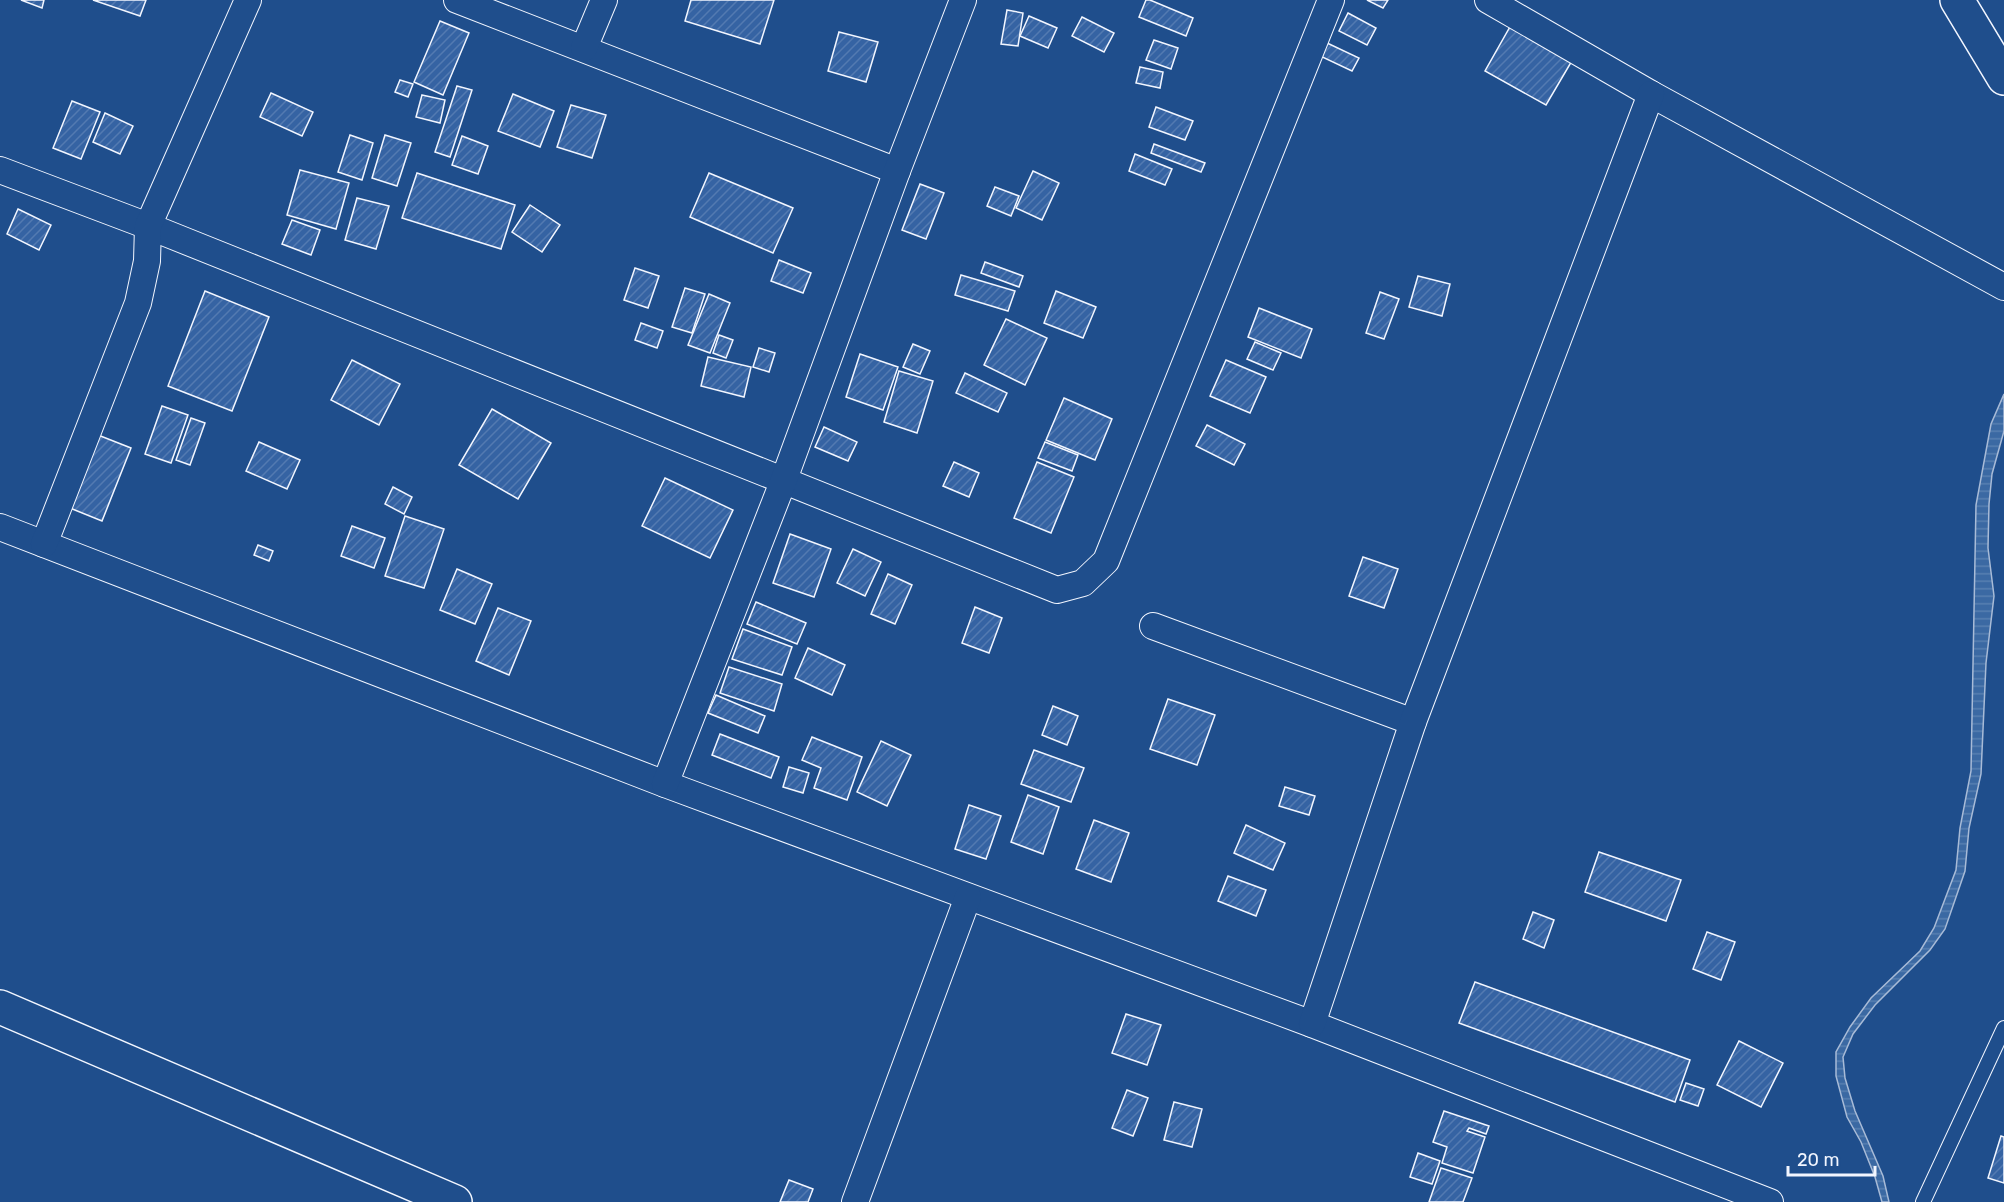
<svg xmlns="http://www.w3.org/2000/svg" width="2004" height="1202" font-family="Rubik,sans-serif">
  <style>
    .water { fill: url(#water-rules); stroke: #a8bbd7; stroke-width: 1.5 }
    .building { fill: url(#building-hatch); stroke: #f2f6ff; stroke-width: 1.5 }
    .lines { fill: none; stroke-linecap: round; stroke-linejoin: round }
    .service-casing { stroke: #f2f6ff; stroke-width: 16 }
    .minor-casing { stroke: #f2f6ff; stroke-width: 28 }
    .secondary-casing { stroke: #f2f6ff; stroke-width: 36 }
    .trunk-casing { stroke: #f2f6ff; stroke-width: 36 }
    .service { stroke: #1f4e8c; stroke-width: 14 }
    .minor { stroke: #1f4e8c; stroke-width: 26 }
    .secondary { stroke: #1f4e8c; stroke-width: 33 }
    .trunk { stroke: #1f4e8c; stroke-width: 33 }
  </style>
  <defs>
    <pattern id="water-rules" width="6" height="5" patternUnits="userSpaceOnUse" patternTransform="scale(1.5)"><rect width="6" height="5" fill="#3b69a3"/><path d="M0 2.5h6" fill="none" stroke="#587fb1"/></pattern>
    <pattern id="building-hatch" width="6" height="6" patternUnits="userSpaceOnUse" patternTransform="scale(1.5)"><rect width="6" height="6" fill="#3563a3"/><path d="M-1 1l2-2M0 6l6-6M5 7l2-2" fill="none" stroke="#537ab1"/></pattern>
  </defs>
  <rect width="100%" height="100%" fill="#1f4e8c"/>
  <!-- water -->
  <path class="water" d="M2004 394V431L1992 474 1989 504 1988 548 1994 596 1986 663 1981 774 1969 828 1965 871 1945 929 1930 950 1875 1005 1853 1034 1843 1057 1845 1078 1855 1111 1883 1176 1889 1202H1882L1875 1177 1861 1142 1847 1117 1836 1076V1052L1850 1027 1871 998 1920 951 1934 928 1956 870 1960 828 1971 771 1976 505 1991 424Z"/>
  <!-- building -->
  <g class="building">
    <path d="M21 0H44L42 8Z"/>
    <path d="M93 0H146L140 16Z"/>
    <path d="M691 0H774L760 44 685 21Z"/>
    <path d="M1146 0H1150L1193 18 1186 36 1139 17Z"/>
    <path d="M1367 0H1388L1383 8Z"/>
    <path d="M1007 10 1023 13 1018 46 1001 44Z"/>
    <path d="M1348 13 1376 28 1367 45 1339 31Z"/>
    <path d="M1029 16 1057 28 1048 48 1020 36Z"/>
    <path d="M1082 17 1114 33 1104 52 1072 36Z"/>
    <path d="M440 21 469 33 443 95 414 82Z"/>
    <path d="M1511 25 1573 59 1546 105 1485 71Z"/>
    <path d="M839 32 878 42 866 82 828 71Z"/>
    <path d="M1154 40 1178 48 1171 69 1146 60Z"/>
    <path d="M1325 42 1359 58 1352 71 1318 55Z"/>
    <path d="M1140 67 1163 72 1160 88 1136 83Z"/>
    <path d="M400 80 413 84 408 97 395 92Z"/>
    <path d="M457 86 472 90 450 157 435 152Z"/>
    <path d="M271 93 313 112 302 136 260 117Z"/>
    <path d="M513 94 554 111 540 147 498 131Z"/>
    <path d="M422 95 445 100 440 123 416 117Z"/>
    <path d="M72 101 100 112 81 159 53 148Z"/>
    <path d="M571 105 606 115 592 158 557 147Z"/>
    <path d="M1156 107 1193 121 1185 140 1149 127Z"/>
    <path d="M105 113 133 126 120 154 93 142Z"/>
    <path d="M350 135 373 143 362 180 338 172Z"/>
    <path d="M385 135 411 143 397 186 372 178Z"/>
    <path d="M462 136 488 146 478 174 452 165Z"/>
    <path d="M1154 144 1205 163 1201 172 1151 153Z"/>
    <path d="M1135 154 1172 169 1165 185 1129 171Z"/>
    <path d="M300 170 349 183 336 229 287 215Z"/>
    <path d="M1033 171 1059 183 1042 220 1016 208Z"/>
    <path d="M417 173 515 205 501 249 402 218Z"/>
    <path d="M709 173 793 208 773 253 690 217Z"/>
    <path d="M920 184 944 193 926 239 902 230Z"/>
    <path d="M995 187 1019 196 1011 216 987 206Z"/>
    <path d="M357 198 389 206 376 249 345 240Z"/>
    <path d="M530 205 560 225 542 252 512 232Z"/>
    <path d="M18 209 51 225 39 250 7 234Z"/>
    <path d="M292 220 320 230 311 255 282 244Z"/>
    <path d="M779 260 811 273 803 293 771 281Z"/>
    <path d="M985 262 1023 276 1019 287 981 273Z"/>
    <path d="M635 268 659 276 648 308 624 300Z"/>
    <path d="M961 275 1015 291 1008 311 955 295Z"/>
    <path d="M1418 276 1450 284 1442 316 1409 307Z"/>
    <path d="M685 288 705 294 692 333 672 327Z"/>
    <path d="M205 291 269 317 232 411 168 386Z"/>
    <path d="M1056 291 1096 307 1083 338 1044 323Z"/>
    <path d="M1380 292 1399 299 1384 339 1366 333Z"/>
    <path d="M709 294 730 303 710 353 688 345Z"/>
    <path d="M1259 308 1312 329 1301 358 1248 337Z"/>
    <path d="M1006 319 1047 338 1025 385 984 365Z"/>
    <path d="M641 323 663 331 657 348 635 340Z"/>
    <path d="M719 335 733 340 726 358 713 353Z"/>
    <path d="M1255 342 1281 353 1273 370 1247 359Z"/>
    <path d="M913 344 930 351 920 374 903 367Z"/>
    <path d="M759 348 775 353 769 372 753 367Z"/>
    <path d="M860 354 898 367 883 410 846 397Z"/>
    <path d="M708 357 751 367 744 397 701 386Z"/>
    <path d="M352 360 400 384 379 425 331 400Z"/>
    <path d="M1226 360 1266 377 1250 413 1210 396Z"/>
    <path d="M899 371 933 381 917 433 884 422Z"/>
    <path d="M965 373 1007 393 998 412 956 393Z"/>
    <path d="M1064 398 1112 419 1095 460 1046 440Z"/>
    <path d="M162 406 188 415 171 463 145 454Z"/>
    <path d="M492 409 551 443 518 499 459 465Z"/>
    <path d="M191 418 205 423 190 465 176 460Z"/>
    <path d="M1207 425 1245 444 1234 465 1196 446Z"/>
    <path d="M824 427 857 442 848 461 815 447Z"/>
    <path d="M98 435 131 448 102 521 70 508Z"/>
    <path d="M259 442 300 460 287 489 246 471Z"/>
    <path d="M1045 442 1078 455 1072 471 1038 458Z"/>
    <path d="M954 462 979 473 969 497 943 486Z"/>
    <path d="M1037 462 1074 477 1051 533 1014 518Z"/>
    <path d="M665 478 733 510 710 558 642 526Z"/>
    <path d="M393 487 412 497 404 514 385 504Z"/>
    <path d="M405 516 444 529 424 588 385 576Z"/>
    <path d="M352 526 385 538 374 568 341 556Z"/>
    <path d="M790 534 831 549 814 597 773 583Z"/>
    <path d="M258 545 273 551 269 561 254 555Z"/>
    <path d="M853 549 881 562 865 596 837 583Z"/>
    <path d="M1363 557 1398 569 1384 608 1349 596Z"/>
    <path d="M457 569 492 584 475 624 440 610Z"/>
    <path d="M888 574 912 585 895 624 871 614Z"/>
    <path d="M756 602 806 623 797 644 747 624Z"/>
    <path d="M975 607 1002 618 989 653 962 643Z"/>
    <path d="M498 608 531 621 509 675 476 661Z"/>
    <path d="M743 629 792 647 782 675 732 659Z"/>
    <path d="M808 648 845 665 832 695 795 678Z"/>
    <path d="M729 667 782 684 774 711 720 693Z"/>
    <path d="M716 695 765 716 758 733 708 713Z"/>
    <path d="M1168 699 1215 715 1197 765 1150 749Z"/>
    <path d="M1053 706 1078 716 1067 745 1042 735Z"/>
    <path d="M720 734 779 757 771 778 712 755Z"/>
    <path d="M812 737 862 757 847 800 814 788 821 768 802 760Z"/>
    <path d="M881 741 911 755 887 806 857 792Z"/>
    <path d="M1034 750 1084 768 1071 802 1021 784Z"/>
    <path d="M789 767 809 773 803 793 783 787Z"/>
    <path d="M1285 787 1315 796 1309 815 1279 806Z"/>
    <path d="M1028 795 1059 807 1043 854 1011 842Z"/>
    <path d="M969 805 1001 816 986 859 955 849Z"/>
    <path d="M1094 820 1129 833 1111 882 1076 869Z"/>
    <path d="M1246 825 1285 843 1273 870 1234 853Z"/>
    <path d="M1599 852 1681 880 1666 921 1585 892Z"/>
    <path d="M1228 876 1266 890 1256 916 1218 901Z"/>
    <path d="M1533 912 1554 920 1544 948 1523 939Z"/>
    <path d="M1707 932 1735 942 1721 980 1693 969Z"/>
    <path d="M1475 982 1690 1060 1675 1102 1459 1023Z"/>
    <path d="M1126 1014 1161 1025 1147 1065 1112 1053Z"/>
    <path d="M1739 1041 1783 1063 1761 1107 1717 1085Z"/>
    <path d="M1686 1083 1704 1089 1698 1106 1680 1100Z"/>
    <path d="M1127 1090 1148 1098 1133 1136 1112 1128Z"/>
    <path d="M1174 1102 1202 1109 1192 1147 1164 1140Z"/>
    <path d="M1444 1111 1489 1126 1486 1134 1469 1128 1467 1131 1485 1137 1473 1173 1442 1163 1447 1147 1433 1142Z"/>
    <path d="M2001 1136 2004 1137V1183L1988 1178Z"/>
    <path d="M1418 1153 1440 1161 1432 1184 1410 1177Z"/>
    <path d="M1441 1168 1472 1178 1463 1202H1429Z"/>
    <path d="M789 1180 813 1189 808 1202H780Z"/>
  </g>
  <g class="lines">
    <!-- service casing -->
    <g class="service-casing">
      <path id="service" d="M1923 1202 2004 1028"/>
    </g>
    <!-- minor casing -->
    <g class="minor-casing">
      <g id="minor">
        <path d="M457 0 897 171"/>
        <path d="M1488 0 1651 94 2004 287"/>
        <path d="M584 48 604 0"/>
        <path d="M0 170 148 226 1057 590 1083 583 1106 561 1331 0"/>
        <path d="M0 527 665 784 1312 1024 1770 1202"/>
        <path d="M44 544 138 303 147 261 148 226 248 0"/>
        <path d="M1153 626 1413 722"/>
        <path d="M665 784 783 482 897 171 963 0"/>
        <path d="M1312 1024 1413 722 1651 94"/>
        <path d="M855 1202 968 897"/>
      </g>
    </g>
    <!-- secondary casing -->
    <g class="secondary-casing">
      <path id="secondary" d="M1957 0 2004 78"/>
    </g>
    <!-- trunk casing -->
    <g class="trunk-casing">
      <path id="trunk" d="M0 1007 455 1202"/>
    </g>
    <!-- service -->
    <use href="#service" class="service"/>
    <!-- minor -->
    <use href="#minor" class="minor"/>
    <!-- secondary -->
    <use href="#secondary" class="secondary"/>
    <!-- trunk -->
    <use href="#trunk" class="trunk"/>
  </g>
  <!-- scale -->
  <path d="M1788 1166v9h87v-9" fill="none" stroke="#f2f6ff" stroke-width="3"/>
  <text x="1797" y="1166" font-size="18" fill="#f2f6ff" stroke="#1f4e8c" stroke-width="4.5" paint-order="stroke">20 m</text>
</svg>
